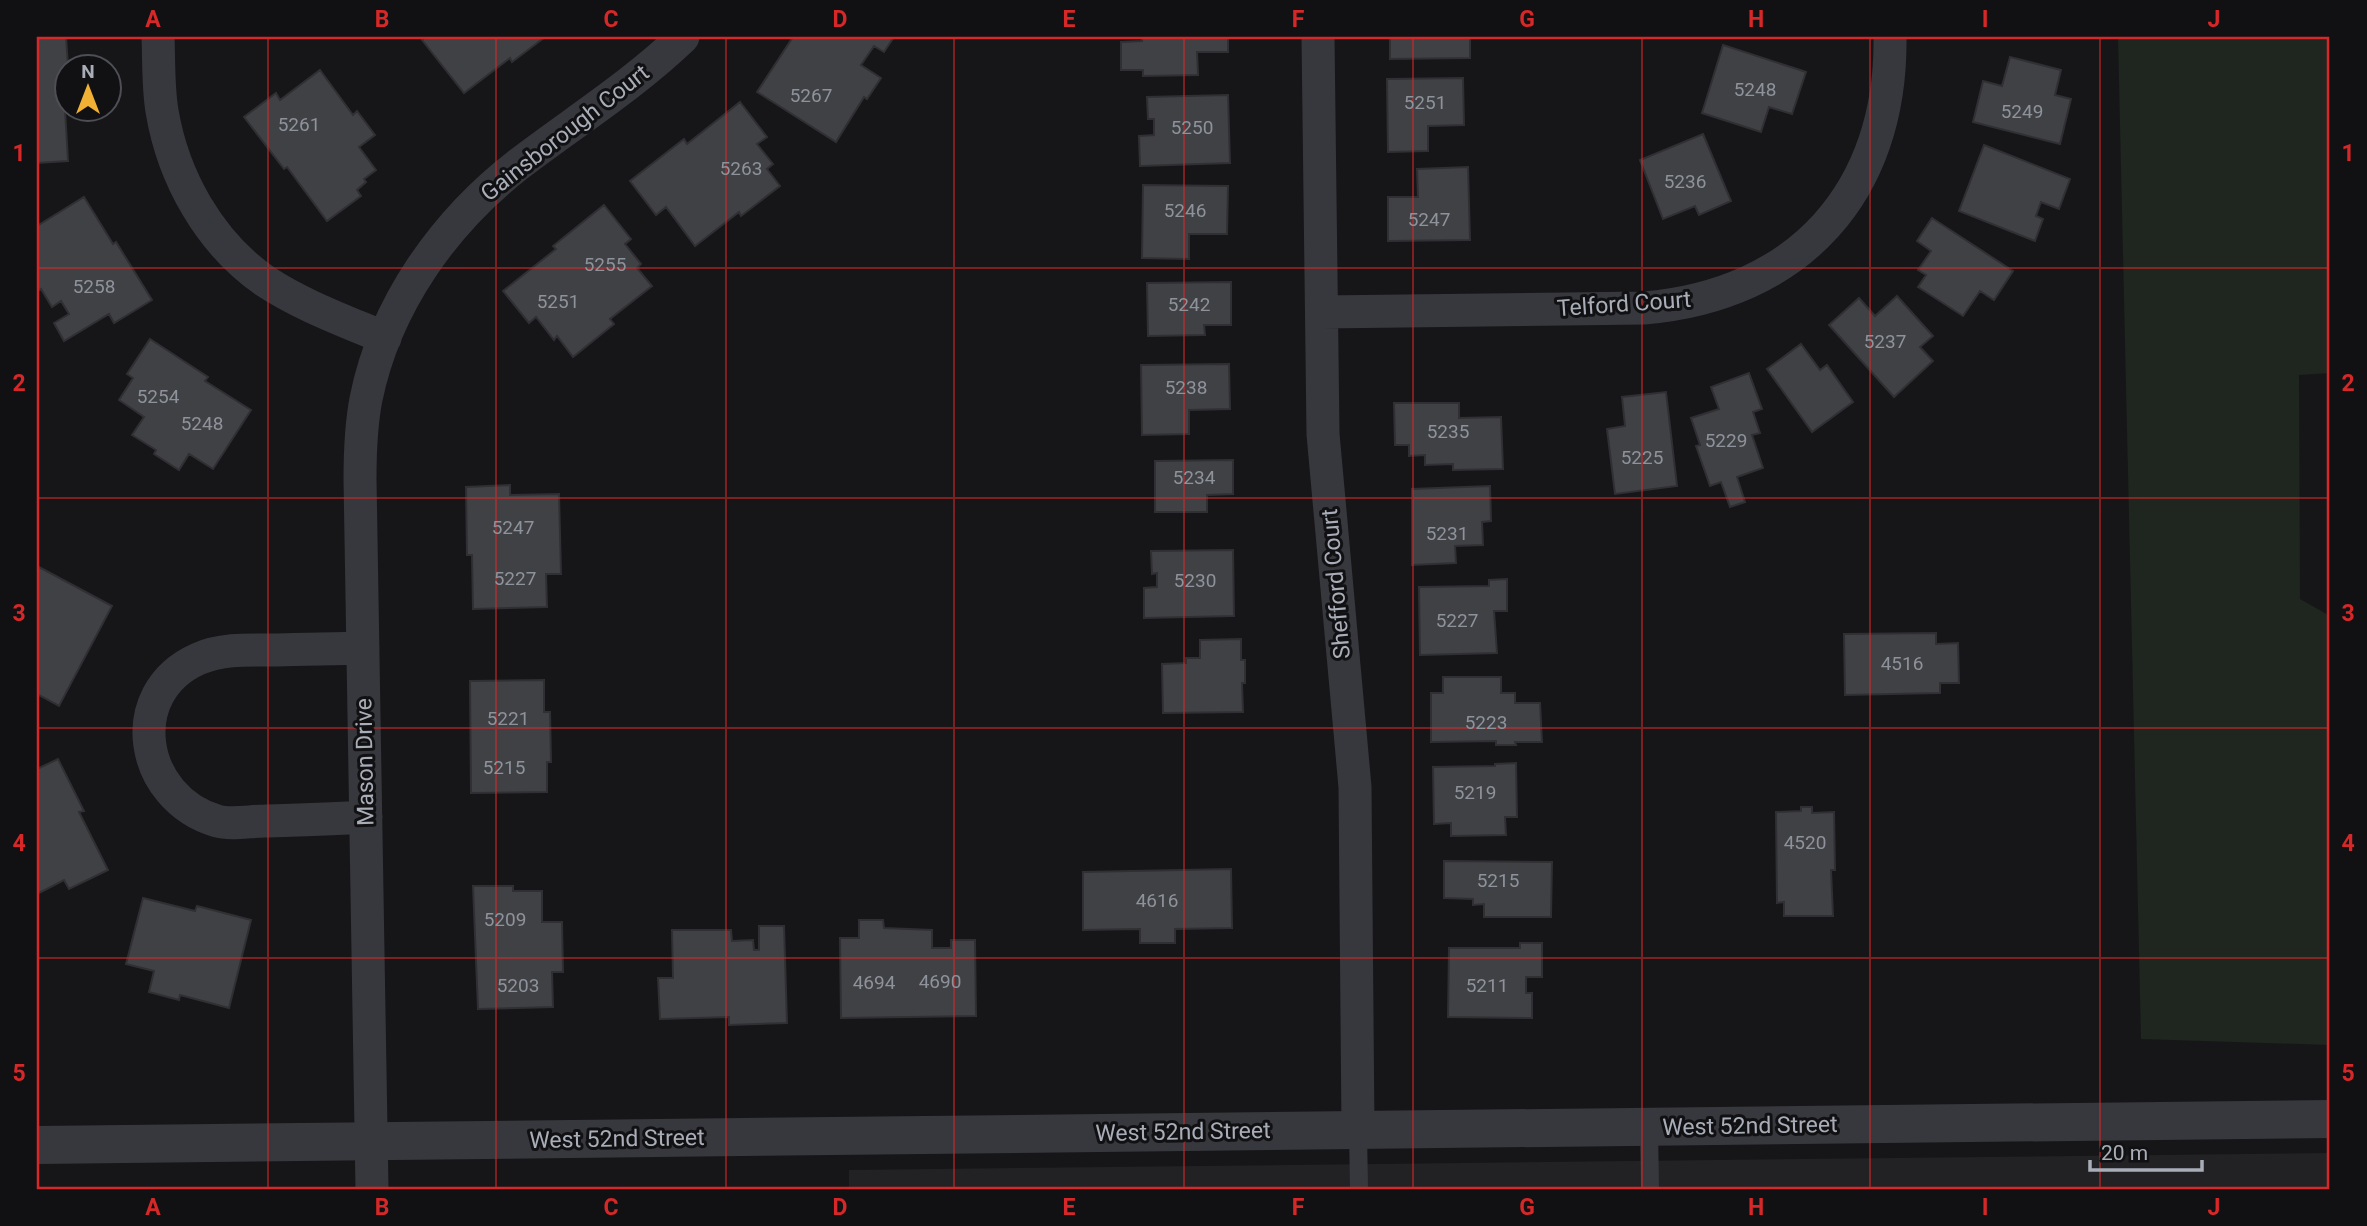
<svg xmlns="http://www.w3.org/2000/svg" width="2367" height="1226" viewBox="0 0 2367 1226" font-family="Roboto,sans-serif">
  <style>
    .built { fill: #222225 }
    .green { fill: #1e261f }
    .building { fill: #404145; stroke: #303034; stroke-width: 2 }
    .lines { fill: none; stroke-linecap: round; stroke-linejoin: round }
    .service { stroke: #37383d; stroke-width: 18 }
    .minor { stroke: #37383d; stroke-width: 33 }
    .tertiary { stroke: #37383d; stroke-width: 38 }
    .grid { fill: none; stroke: #d62828; stroke-width: 2; stroke-opacity: 0.55 }
    .labels { text-anchor: middle; dominant-baseline: central; stroke-width: 6; stroke-linejoin: round; paint-order: stroke }
    .number-label { font-size: 19px; fill: #8e929b }
    .street-label { font-size: 23px; fill: #a8adb8; stroke: #111113 }
    .neatline { fill: none; stroke: #d62828; stroke-width: 2.5 }
    .grid-label { font-size: 23px; text-anchor: middle; font-weight: bold; fill: #d62828 }
  </style>
  <rect width="100%" height="100%" fill="#161618"/>
  <path class="built" d="M2330 1153V1189H849V1170Z"/>
  <path class="green" d="M2118 37H2330V373L2299 375 2300 599 2330 616V1045L2141 1039Z"/>
  <path class="building" d="M37 37H66L68 66 66 93H64L68 161 37 163Z
    M426 37H545L512 62 510 58 464 93 422 40Z
    M793 37H894L884 52 874 46 861 65 881 78 867 99 864 97 836 142 757 92Z
    M1142 37H1228V52H1197L1198 75 1143 76V70H1121V42L1142 41Z
    M1390 37H1470V58L1390 59Z
    M1723 45 1806 72 1792 114 1769 107 1761 132 1702 113Z
    M2010 57 2061 70 2055 95 2071 99 2060 144 1973 122 1983 81 2002 86Z
    M320 70 353 115 357 111 375 135 359 147 376 170 364 179 366 182 357 190 361 196 327 221 287 167 284 169 244 117 276 93 280 100Z
    M1463 78 1464 125 1428 126V151L1388 152 1387 79Z
    M1228 95 1230 163 1140 166 1139 136 1154 135V119H1148L1147 97Z
    M740 102 767 137 757 144 773 164 767 169 780 186 741 216 739 212 695 246 666 207 656 215 630 181 684 139 687 144Z
    M1703 134 1731 201 1699 215 1695 206 1663 219 1640 160Z
    M1984 145 2070 179 2059 209 2041 202 2036 216 2043 219 2035 241 1959 211Z
    M1468 167 1470 240 1388 241V197H1418L1417 169Z
    M1143 185 1228 186 1227 234H1189V259L1142 258Z
    M84 197 113 244 116 242 152 300 114 323 109 314 64 341 54 323 69 314 61 301 52 307 41 289 38 291 37 288V226Z
    M604 205 631 239 625 244 641 264 637 268 652 286 610 319 614 324 573 357 557 336 554 340 536 317 529 323 503 291 556 249 553 246Z
    M1932 218 2013 271 1994 300 1980 291 1963 316 1918 287 1926 275 1918 270 1931 251 1917 241Z
    M1231 282V325H1204L1205 335 1148 336 1147 283Z
    M1897 296 1933 336 1920 347 1933 361 1894 397 1829 325 1859 298 1875 316Z
    M150 339 208 377 205 381 251 410 213 469 189 454 179 470 154 454 156 450 132 435 144 417 119 400 133 378 127 374Z
    M1801 344 1820 370 1827 365 1853 402 1812 432 1767 369Z
    M1229 364 1230 409 1189 410V434L1142 435 1141 365Z
    M1749 373 1762 409 1753 412 1760 433 1752 435 1763 468 1737 477 1745 502 1730 507 1721 482 1710 486 1696 446 1700 445 1691 418 1719 409 1711 387Z
    M1666 392 1677 486 1615 494 1607 429 1625 426 1622 397Z
    M1394 403H1459V418L1501 417 1503 469 1453 470V464L1425 465V455L1409 456V445H1395Z
    M1233 460V494L1207 495V512H1155V461Z
    M510 485V495L559 494 561 574H546L547 607 473 609 472 555H467L466 487Z
    M1490 486 1491 521 1482 522 1483 545 1455 546 1456 563 1412 565V489Z
    M1233 550 1234 616 1144 618V588L1157 587V573L1152 574 1151 551Z
    M37 566 112 606 59 706 37 694Z
    M1507 579V611H1494L1497 653 1420 655 1419 587 1489 586V580Z
    M1936 633V644L1958 643 1959 683H1940V693L1845 695 1844 634Z
    M1241 639V660H1245V683H1242L1243 712 1163 713 1162 664 1186 663V658H1200V640Z
    M1443 677H1501V693H1515V703H1540L1542 742H1515L1516 745H1496V741L1431 742V693H1443Z
    M544 680V712H550L551 762H547V792L471 793 470 681Z
    M58 759 84 811 79 812 108 870 69 889 64 880 37 894V769Z
    M1516 763 1517 817H1505L1506 835 1451 836V823L1434 824 1433 767 1495 766V764Z
    M1801 807H1812V813L1834 812 1835 870H1831L1833 916H1784V902L1777 903 1776 812 1801 811Z
    M1444 861 1552 862 1551 917H1484V904L1473 905V899L1444 898Z
    M1231 869 1232 928 1175 929V943H1140V929L1083 930V872Z
    M473 886H513V891H542V922H562L563 972H552L553 1007 478 1009Z
    M143 898 195 911 197 906 251 920 229 1008 180 995 179 1000 149 992 154 971 126 964Z
    M859 920H883L884 928 932 930V948H951V940H975L976 1016 841 1018 840 938H859Z
    M759 926H784L787 1023 729 1025V1017L660 1019 658 978H673L672 930H731L732 941 753 940 754 950H759Z
    M1520 943H1542V977H1526V993H1532V1018L1448 1017 1449 948H1520Z"/>
  <g class="lines">
    <path class="service" d="M1649 1127 1650 1189
      M1358 1131 1359 1189"/>
    <path class="minor" d="M158 37C159 62 158 87 162 111 173 177 209 242 265 281 301 305 345 321 385 338
      M1318 37 1323 434 1355 787 1358 1131
      M1322 312 1644 308C1799 295 1892 192 1890 37
      M363 648C334 649 306 649 277 650 251 650 223 648 198 659 122 693 139 798 217 821 231 825 250 821 265 821 298 820 332 819 366 817
      M372 1189 360 479C360 452 361 425 366 399 385 305 444 222 519 164 574 122 633 85 683 37"/>
    <path class="tertiary" d="M37 1145 2330 1119"/>
  </g>
  <path class="grid" d="M268 37V1189M496 37V1189M726 37V1189M954 37V1189M1184 37V1189M1413 37V1189M1642 37V1189M1870 37V1189M2100 37V1189M37 268H2330M37 498H2330M37 728H2330M37 958H2330"/>
  <g class="labels">
    <g class="number-label">
      <text x="1755" y="89">5248</text>
      <text x="811" y="95">5267</text>
      <text x="1425" y="102">5251</text>
      <text x="2022" y="111">5249</text>
      <text x="299" y="124">5261</text>
      <text x="1192" y="127">5250</text>
      <text x="741" y="168">5263</text>
      <text x="1685" y="181">5236</text>
      <text x="1185" y="210">5246</text>
      <text x="1429" y="219">5247</text>
      <text x="605" y="264">5255</text>
      <text x="94" y="286">5258</text>
      <text x="558" y="301">5251</text>
      <text x="1189" y="304">5242</text>
      <text x="1885" y="341">5237</text>
      <text x="1186" y="387">5238</text>
      <text x="158" y="396">5254</text>
      <text x="202" y="423">5248</text>
      <text x="1448" y="431">5235</text>
      <text x="1726" y="440">5229</text>
      <text x="1642" y="457">5225</text>
      <text x="1194" y="477">5234</text>
      <text x="513" y="527">5247</text>
      <text x="1447" y="533">5231</text>
      <text x="515" y="578">5227</text>
      <text x="1195" y="580">5230</text>
      <text x="1457" y="620">5227</text>
      <text x="1902" y="663">4516</text>
      <text x="508" y="718">5221</text>
      <text x="1486" y="722">5223</text>
      <text x="504" y="767">5215</text>
      <text x="1475" y="792">5219</text>
      <text x="1805" y="842">4520</text>
      <text x="1498" y="880">5215</text>
      <text x="1157" y="900">4616</text>
      <text x="505" y="919">5209</text>
      <text x="940" y="981">4690</text>
      <text x="874" y="982">4694</text>
      <text x="518" y="985">5203</text>
      <text x="1487" y="985">5211</text>
    </g>
    <g class="street-label">
      <text transform="translate(565 133) rotate(-38)">Gainsborough Court</text>
      <text transform="translate(1624 304) rotate(-4)">Telford Court</text>
      <text transform="translate(1336 584) rotate(-95)">Shefford Court</text>
      <text transform="translate(365 762) rotate(-91)">Mason Drive</text>
      <text transform="translate(1750 1126) rotate(-1)">West 52nd Street</text>
      <text transform="translate(1183 1132) rotate(-1)">West 52nd Street</text>
      <text transform="translate(617 1139) rotate(-1)">West 52nd Street</text>
    </g>
  </g>
  <rect width="2367" height="1226" fill="none" stroke="#111113" stroke-width="77"/>
  <g transform="translate(88 88)"><circle r="33" fill="#111113" stroke="#4d4f55" stroke-width="2"/>
  <path d="M0-5L12 26L0 18L-12 26Z" fill="#f2b134"/>
  <text y="-10" font-size="19" font-weight="bold" text-anchor="middle" fill="#a8adb8">N</text>
  </g>
  <path d="M2090 1160v10h112v-10" fill="none" stroke="#a8adb8" stroke-width="3.5"/>
  <text x="2101" y="1160" font-size="21" fill="#a8adb8" stroke="#111113" stroke-width="5" paint-order="stroke">20 m</text>
  <rect x="38" y="38" width="2290" height="1150" class="neatline"/>
  <g class="grid-label">
    <text x="153" y="27">A</text>
    <text x="382" y="27">B</text>
    <text x="611" y="27">C</text>
    <text x="840" y="27">D</text>
    <text x="1069" y="27">E</text>
    <text x="1298" y="27">F</text>
    <text x="1527" y="27">G</text>
    <text x="1756" y="27">H</text>
    <text x="1985" y="27">I</text>
    <text x="2214" y="27">J</text>
    <text x="19" y="161">1</text>
    <text x="2348" y="161">1</text>
    <text x="19" y="391">2</text>
    <text x="2348" y="391">2</text>
    <text x="19" y="621">3</text>
    <text x="2348" y="621">3</text>
    <text x="19" y="851">4</text>
    <text x="2348" y="851">4</text>
    <text x="19" y="1081">5</text>
    <text x="2348" y="1081">5</text>
    <text x="153" y="1215">A</text>
    <text x="382" y="1215">B</text>
    <text x="611" y="1215">C</text>
    <text x="840" y="1215">D</text>
    <text x="1069" y="1215">E</text>
    <text x="1298" y="1215">F</text>
    <text x="1527" y="1215">G</text>
    <text x="1756" y="1215">H</text>
    <text x="1985" y="1215">I</text>
    <text x="2214" y="1215">J</text>
  </g>
</svg>
